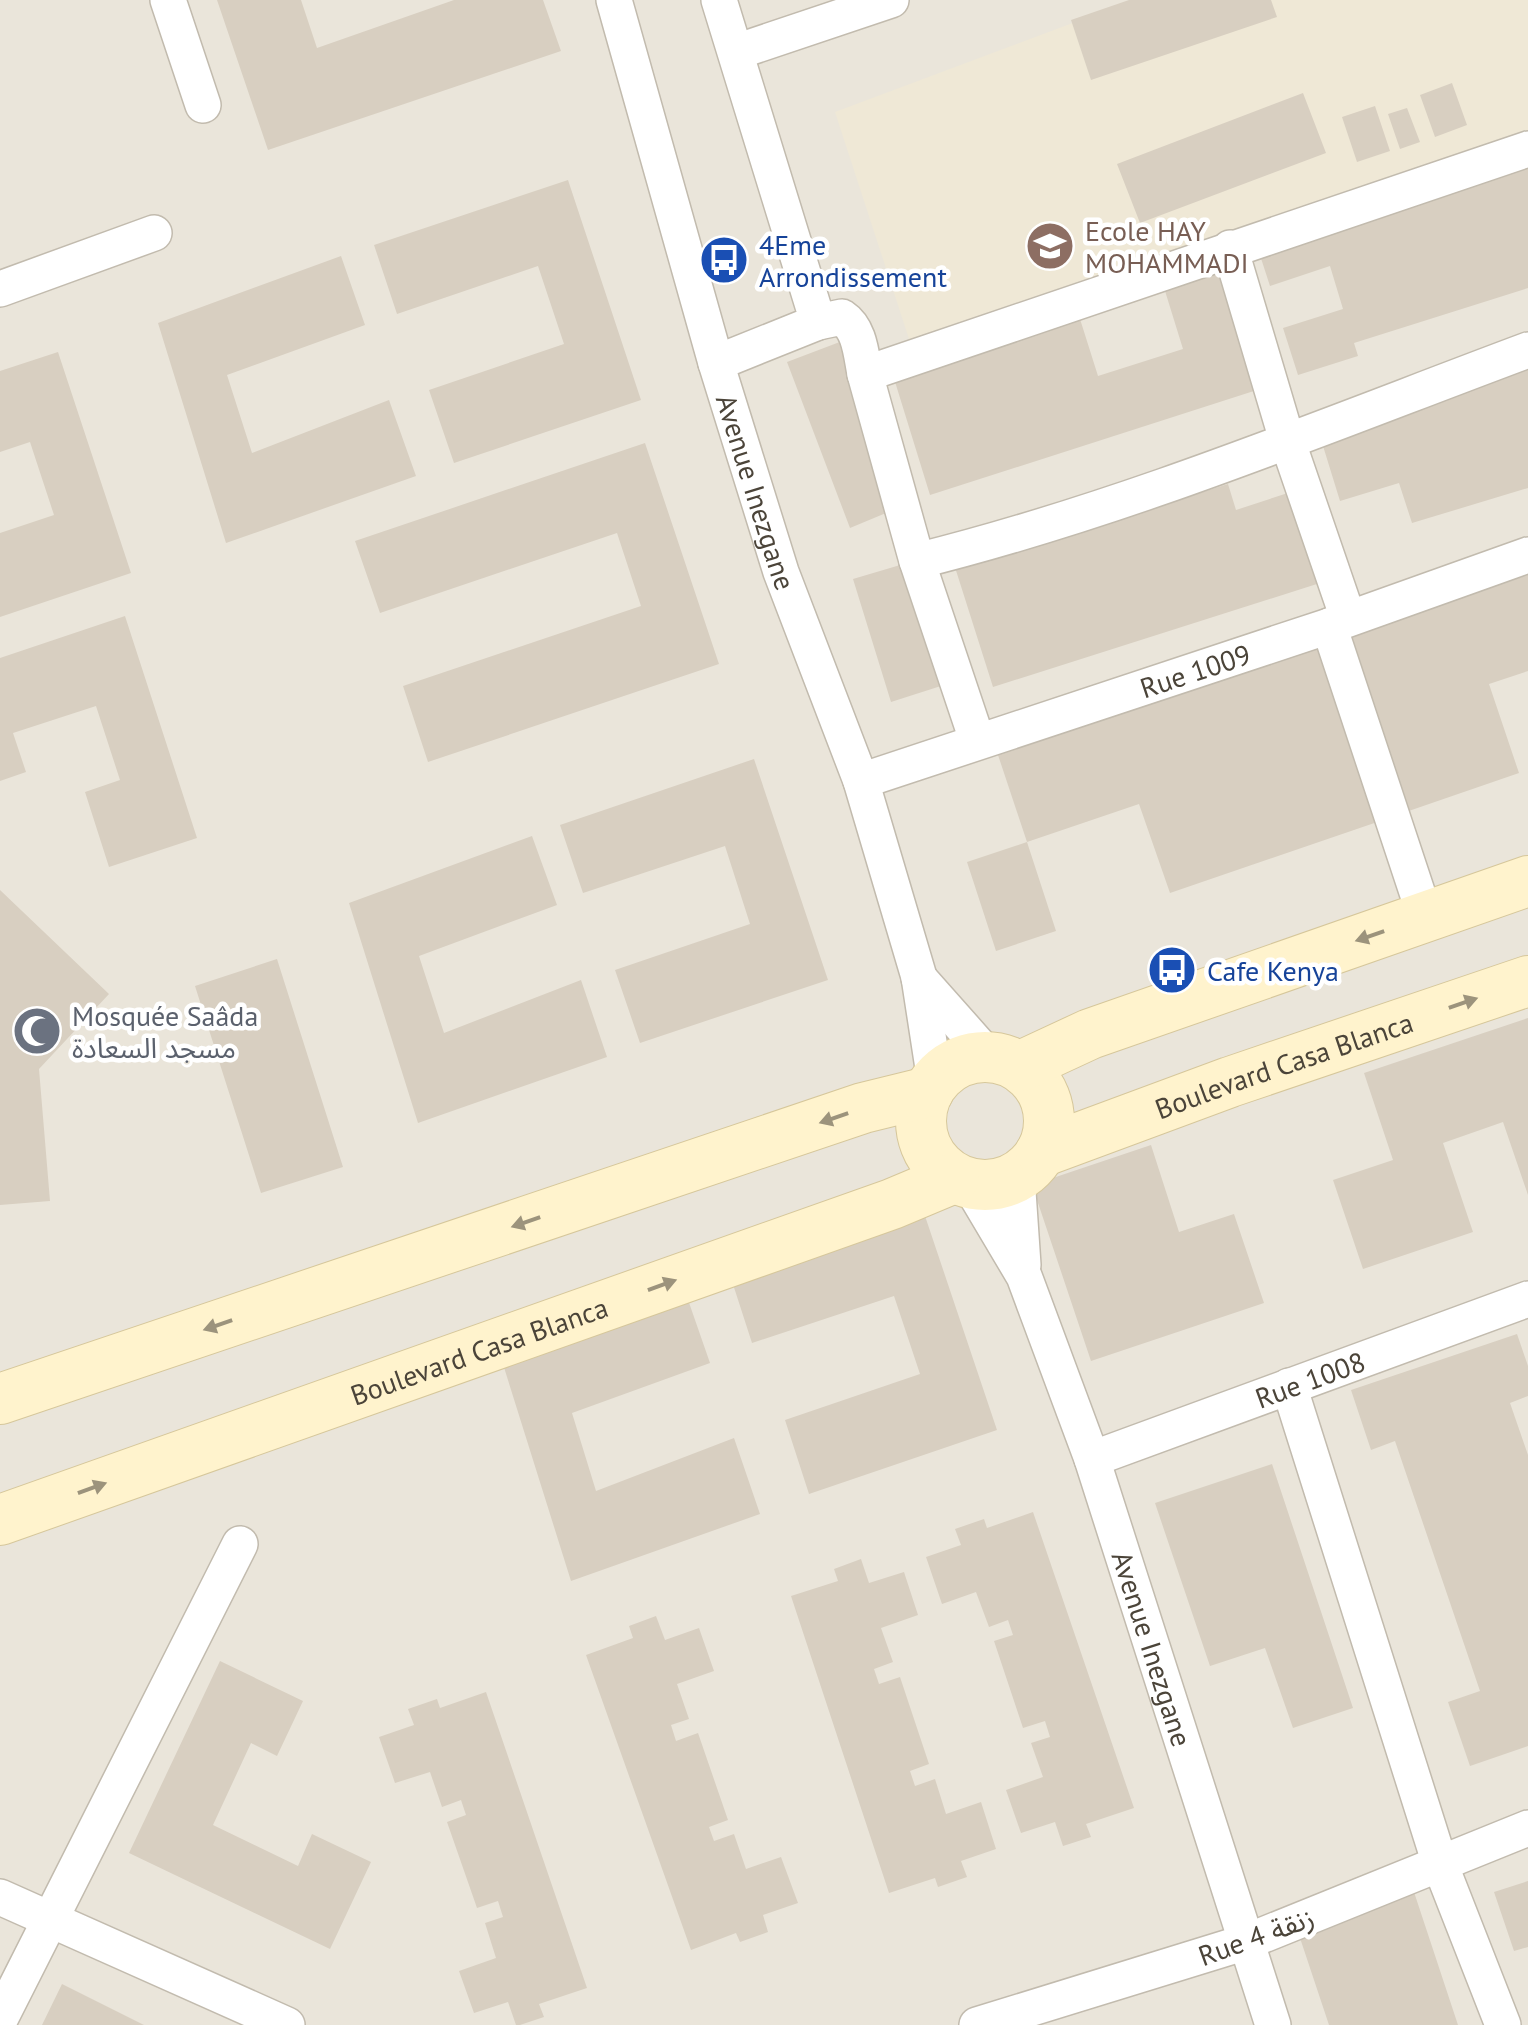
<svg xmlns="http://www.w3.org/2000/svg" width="1528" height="2025" viewBox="0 0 1528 2025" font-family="'PT Sans','Noto Sans Arabic',sans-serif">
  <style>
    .residential { fill: #eae5da }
    .education { fill: #efe8d6 }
    .building { fill: #d8cfc1 }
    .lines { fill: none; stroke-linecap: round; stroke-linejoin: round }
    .street-casing { stroke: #c2bbae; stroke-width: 38 }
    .secondary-casing { stroke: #d6c79b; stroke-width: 52 }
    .street { stroke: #fff; stroke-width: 35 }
    .secondary { stroke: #fff3cd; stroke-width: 50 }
    .oneway { fill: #9c937c }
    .labels { text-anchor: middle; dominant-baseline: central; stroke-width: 9; stroke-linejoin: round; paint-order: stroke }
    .education-label { font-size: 28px; fill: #785e54; stroke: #fff; text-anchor: start }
    .transit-label { font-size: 28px; fill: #164399; stroke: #fff; text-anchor: start }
    .street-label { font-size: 28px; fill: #4b4439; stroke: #fff }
    .worship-label { font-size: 28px; fill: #5b616d; stroke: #fff; text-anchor: start }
  </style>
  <rect width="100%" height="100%" fill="#f6f3ec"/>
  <path class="residential" d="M0 0H1528V2025H0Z"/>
  <path class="education" d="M1134 0H1528V144L912 348 835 112Z"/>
  <path class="building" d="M217 0H301L317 48 454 0H543L561 51 268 150Z
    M1129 0H1271L1277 17 1091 80 1071 20Z
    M1452 83 1467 125 1435 137 1420 95Z
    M1303 93 1326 153 1140 223 1117 164Z
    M1375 106 1390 151 1357 162 1342 117Z
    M1407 108 1420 142 1400 149 1388 114Z
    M1528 160V288L1354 343 1358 356 1298 375 1283 328 1343 309 1330 266 1270 286 1257 246Z
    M568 180 641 400 454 463 429 390 564 344 538 266 397 314 374 245Z
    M341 256 365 325 227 375 252 453 389 400 416 476 226 543 158 323Z
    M1217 260 1257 390 930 495 892 372 1080 319 1098 376 1183 349 1161 278Z
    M845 340 898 508 850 528 787 362Z
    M58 352 131 573 0 617V533L54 515 30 442 0 452V371Z
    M1528 360V488L1412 523 1399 483 1340 501 1319 433Z
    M645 443 719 664 428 762 403 686 641 606 617 533 380 613 355 541Z
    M1228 484 1236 510 1291 492 1320 583 993 687 953 561 1019 551Z
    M907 563 944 685 891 702 853 579Z
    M1528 575V671L1489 684 1519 773 1400 814 1341 638Z
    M125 616 197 838 109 867 85 792 120 780 96 706 13 733 26 772 0 781V658Z
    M1330 643 1389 818 1170 893 1139 804 1027 842 1056 931 996 951 967 862 1027 842 998 755Z
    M754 759 828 980 640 1043 615 970 750 924 725 846 583 893 560 825Z
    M532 836 557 905 419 956 444 1033 581 980 607 1057 418 1123 349 903Z
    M0 890 109 994 39 1069 50 1201 0 1205Z
    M277 959 343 1167 261 1193 195 986Z
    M1528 1018V1195L1503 1122 1443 1143 1473 1232 1363 1269 1333 1180 1393 1160 1364 1073Z
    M1151 1145 1179 1232 1234 1214 1264 1303 1091 1361 1032 1185Z
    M923 1210 997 1430 809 1494 785 1420 920 1374 894 1296 752 1343 730 1275Z
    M686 1294 710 1363 572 1413 596 1491 734 1438 760 1514 571 1581 502 1361Z
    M1517 1334 1528 1366V1396L1510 1403 1528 1455V1746L1470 1766 1448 1702 1480 1691 1395 1441 1371 1450 1351 1390Z
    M1272 1464 1353 1708 1293 1728 1265 1648 1210 1666 1155 1503Z
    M1033 1512 1134 1808 1086 1824 1091 1837 1063 1846 1055 1822 1021 1833 1006 1790 1043 1777 1031 1743 1050 1737 1045 1721 1023 1728 994 1641 1013 1635 1008 1620 989 1627 976 1592 942 1604 926 1557 961 1545 955 1529 984 1519 987 1528Z
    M861 1559 869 1583 904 1572 918 1615 881 1628 893 1662 874 1669 879 1684 900 1677 929 1764 910 1771 915 1786 935 1779 946 1814 981 1802 996 1849 961 1861 967 1877 938 1887 935 1878 889 1893 791 1596 838 1581 834 1569Z
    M656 1616 665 1640 699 1628 714 1671 677 1684 689 1719 671 1725 676 1741 698 1733 728 1820 709 1827 714 1841 734 1834 746 1869 781 1857 798 1903 763 1915 768 1932 740 1942 736 1933 691 1950 586 1655 633 1638 629 1626Z
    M220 1661 303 1701 277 1756 251 1743 213 1825 298 1866 312 1834 371 1862 330 1949 129 1853Z
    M486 1692 587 1988 539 2004 544 2017 520 2025H516L508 2002 474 2013 459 1971 496 1958 485 1923 503 1917 498 1901 477 1908 447 1822 466 1815 461 1800 442 1807 430 1772 395 1783 379 1737 414 1725 408 1709 437 1699 440 1708Z
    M1528 1881V1947L1514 1951 1494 1892Z
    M1413 1889 1458 2025H1329L1297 1929Z
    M62 1984 144 2025H42Z"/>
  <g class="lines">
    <g class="street-casing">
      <g id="street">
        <path d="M168 0 203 105"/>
        <path id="s1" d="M614 0 716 363 781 572 861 781 919 977 935 1081"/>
        <path d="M736 52 891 0"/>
        <path d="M1230 248 1287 440 1348 618"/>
        <path d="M0 289 154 233"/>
        <path d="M818 322 842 317C860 329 861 354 865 374L1528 149"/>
        <path d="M716 363 818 322 719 0"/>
        <path d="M865 374 917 561 977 740"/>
        <path d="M917 561C1126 509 1327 425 1528 350"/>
        <path d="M1329 626 1425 916"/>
        <path id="s2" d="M861 781 1329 626 1528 555"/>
        <path d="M919 978 989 1057"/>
        <path d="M1017 1177 1023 1265"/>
        <path id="s3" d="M970 1185 1024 1276 1092 1459 1273 2025"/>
        <path d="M1289 1386 1440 1864 1503 2025"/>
        <path id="s4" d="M1092 1459 1528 1299"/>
        <path d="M0 1897 287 2025"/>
        <path d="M0 2019 240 1544"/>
        <path d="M977 2025 1246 1942 1528 1828"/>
      </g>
    </g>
    <g class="secondary-casing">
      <g id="secondary">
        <circle cx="985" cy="1121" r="64"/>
        <path d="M1021 1066 1090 1034 1528 881"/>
        <path id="s5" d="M1041 1152 1230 1082 1528 981"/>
        <path d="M0 1399 863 1108 928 1092"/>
        <path id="s6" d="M0 1520 892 1204 954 1178"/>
      </g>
    </g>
    <use href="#street" class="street"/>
    <use href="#secondary" class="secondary"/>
  </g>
  <defs><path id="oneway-solid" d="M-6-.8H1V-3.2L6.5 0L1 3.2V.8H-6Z" transform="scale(2.5)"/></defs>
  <g class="oneway">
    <use href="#oneway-solid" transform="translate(1370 936) rotate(161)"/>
    <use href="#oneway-solid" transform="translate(1463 1003) rotate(-19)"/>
    <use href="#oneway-solid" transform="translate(834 1118) rotate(161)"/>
    <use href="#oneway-solid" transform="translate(526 1222) rotate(161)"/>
    <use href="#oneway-solid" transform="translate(662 1285) rotate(-20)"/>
    <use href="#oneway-solid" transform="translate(218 1325) rotate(161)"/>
    <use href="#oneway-solid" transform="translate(92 1488) rotate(-20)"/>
  </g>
  <defs>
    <g id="school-disc" transform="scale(2.5)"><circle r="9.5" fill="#8d6e63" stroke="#fff"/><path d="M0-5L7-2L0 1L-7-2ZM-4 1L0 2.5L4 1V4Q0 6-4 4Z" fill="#fff"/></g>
    <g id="bus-disc" transform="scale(2.5)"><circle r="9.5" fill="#1a4fb4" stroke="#fff"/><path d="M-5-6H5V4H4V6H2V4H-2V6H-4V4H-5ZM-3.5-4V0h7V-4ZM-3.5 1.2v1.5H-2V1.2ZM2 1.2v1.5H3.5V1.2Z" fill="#fff"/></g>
    <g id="mosque-disc" transform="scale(2.5)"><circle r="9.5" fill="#6b7280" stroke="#fff"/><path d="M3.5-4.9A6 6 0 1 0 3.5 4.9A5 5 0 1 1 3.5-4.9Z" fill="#fff"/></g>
  </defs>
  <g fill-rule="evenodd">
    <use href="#school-disc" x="1050" y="246"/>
    <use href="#bus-disc" x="724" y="260"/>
    <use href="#bus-disc" x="1172" y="970"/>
    <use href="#mosque-disc" x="37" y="1031"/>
  </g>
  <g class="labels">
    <g class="education-label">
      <text x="1085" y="230">Ecole HAY<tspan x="1085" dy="32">MOHAMMADI</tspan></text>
    </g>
    <g class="transit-label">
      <text x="759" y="244">4Eme<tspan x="759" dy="32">Arrondissement</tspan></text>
      <text x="1207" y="970">Cafe Kenya</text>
    </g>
    <g class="street-label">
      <text stroke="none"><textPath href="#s1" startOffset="512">Avenue Inezgane</textPath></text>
      <text stroke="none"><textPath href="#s2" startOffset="352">Rue 1009</textPath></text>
      <text stroke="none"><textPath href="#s5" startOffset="258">Boulevard Casa Blanca</textPath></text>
      <text stroke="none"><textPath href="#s6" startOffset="508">Boulevard Casa Blanca</textPath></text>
      <text stroke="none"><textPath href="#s4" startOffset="232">Rue 1008</textPath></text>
      <text stroke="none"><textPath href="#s3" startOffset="500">Avenue Inezgane</textPath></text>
      <text transform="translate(1256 1936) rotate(-20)">Rue 4 زنقة</text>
    </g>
    <g class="worship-label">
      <text x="72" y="1015">Mosquée Saâda<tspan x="72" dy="32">مسجد السعادة</tspan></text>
    </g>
  </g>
</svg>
